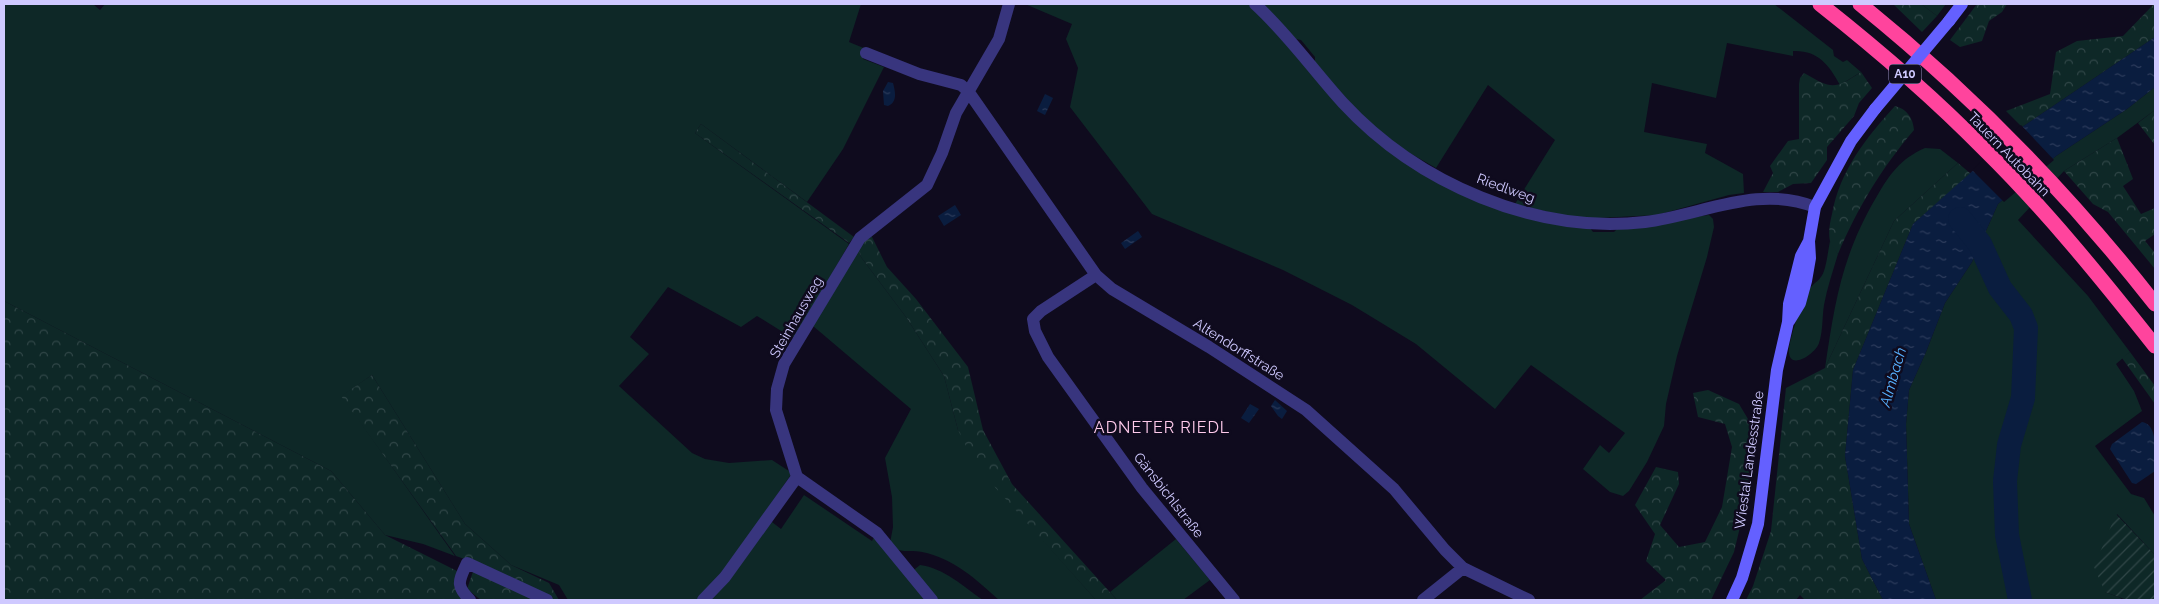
<svg xmlns="http://www.w3.org/2000/svg" width="2159" height="604" viewBox="0 0 2159 604" font-family="Raleway,sans-serif">
  <style>
    .grass { fill: #0e2827 }
    .forest { fill: url(#forest-crowns) }
    .garden { fill: url(#garden-furrows) }
    .water { fill: url(#water-ripples) }
    .pier { fill: #0f0b1e }
    .lines { fill: none; stroke-linecap: round; stroke-linejoin: round }
    .river { stroke: #0a1d3f; stroke-width: 24 }
    .minor { stroke: #38357e; stroke-width: 12 }
    .tertiary { stroke: #38357e; stroke-width: 12 }
    .secondary { stroke: #6460ff; stroke-width: 12 }
    .motorway { stroke: #ff449d; stroke-width: 15 }
    .secondary-bridge { stroke: #6460ff; stroke-width: 12 }
    .labels { text-anchor: middle; dominant-baseline: central; stroke-width: 5; stroke-linejoin: round; paint-order: stroke }
    .shield { fill: #0f0b1e; stroke: #9590bc; stroke-width: 1 }
    .shield-label { font-size: 12px; font-weight: bold; fill: #cfc9ff }
    .street-label { font-size: 14px; fill: #cfc9ff; stroke: #0f0b1e }
    .water-label { font-size: 15px; font-style: italic; fill: #57b1ff; stroke: #0f0b1e }
    .quarter-label { font-size: 16px; letter-spacing: 1px; fill: #ffcbec; stroke: #0f0b1e }
  </style>
  <defs>
    <pattern id="forest-crowns" width="20" height="18" patternUnits="userSpaceOnUse" patternTransform="scale(1.25)"><rect width="20" height="18" fill="#0e2827"/><path d="M2 6a3 3 0 1 1 6 0M12 15a3 3 0 1 1 6 0" fill="none" stroke="#304647"/></pattern>
    <pattern id="garden-furrows" width="10" height="10" patternUnits="userSpaceOnUse" patternTransform="scale(1.25)"><rect width="10" height="10" fill="#0e2827"/><path d="M-1 1l2-2M0 10L10 0M9 11l2-2" fill="none" stroke="#304647"/></pattern>
    <pattern id="water-ripples" width="26" height="14" patternUnits="userSpaceOnUse" patternTransform="scale(1.25)"><rect width="26" height="14" fill="#0a1d3f"/><path d="M2 4q2-2 4 0t4 0M15 11q2-2 4 0t4 0" fill="none" stroke="#2d3c5c"/></pattern>
  </defs>
  <rect width="100%" height="100%" fill="#0f0b1e"/>
  <path class="grass" d="M4 4H93L100 10 105 4H861L849 42 866 49 863 59 884 67 843 149 807 202 701 124 695 133 849 244 794 339 757 316 741 327 668 287 630 337 649 354 619 386 692 453 705 459 729 463 772 460 792 473 729 565 697 600H568L559 585 511 565 465 524 372 375 342 396 455 556 423 544 385 535 331 471 4 301Z
    M1025 4H1250L1329 93 1439 182 1590 228 1593 232H1614L1619 227 1709 215 1713 219 1714 227 1707 257 1677 356 1666 404 1664 426 1647 462 1629 491 1623 496 1610 492 1583 469 1600 445 1609 453 1625 433 1531 365 1495 409 1416 344 1352 305 1283 270 1152 214 1070 107 1078 68 1066 39 1072 24Z
    M1261 4H1774L1833 50 1834 56 1843 62 1847 60 1861 72 1840 85C1829 65 1818 50 1793 51V56L1727 43 1716 98 1652 83 1644 132 1707 144 1705 153 1743 174 1744 193 1729 195 1657 215 1578 219 1515 204 1555 140 1488 85 1436 168 1401 148 1364 118 1315 63V57L1301 40 1296 39Z
    M1921 4H1946L1937 16Z
    M2155 87V110L2117 138 2064 171 2018 220 2088 296 2130 352 2116 364 2134 391 2142 411 2095 446 2131 494 2144 498 2155 516V555L2117 514 2105 592 2121 598 2120 600H1936L1909 524 1906 424 1909 390 1926 352 1945 303 1972 262 1998 204 2056 156 2127 109Z
    M1925 148 1940 149 1958 163 1894 221 1825 368C1835 301 1842 255 1877 196 1890 174 1900 159 1925 148Z
    M1830 241 1838 254C1833 271 1827 288 1824 305 1822 318 1823 331 1819 343 1815 355 1787 372 1789 349 1790 338 1803 296 1810 288 1815 282 1821 280 1824 271 1827 262 1828 251 1830 241Z
    M858 247 861 257 906 317 944 376 958 430 1043 540 1096 600H999C977 580 953 558 922 552 914 550 906 552 898 550L890 543 893 527 892 497 885 458 911 409 813 326Z
    M804 495 872 541 874 537 926 600H710L772 522 781 529Z
    M1176 539 1210 580 1183 600H1117L1110 592Z
    M920 565C944 568 964 587 983 600H936L915 573V569Z"/>
  <path class="forest" d="M1893 4H1921L1937 16 1922 32Z
    M1977 4H2007L2002 12 1989 21 1982 41 1960 47 1950 40Z
    M2154 4H2155V37L2022 127 2006 111 2050 94 2056 52 2077 41 2123 36Z
    M1861 72 1872 88 1859 103 1854 116 1827 147V160L1811 183 1793 184 1778 192H1763L1773 173 1770 166 1788 141 1799 139V84L1800 78 1804 73C1832 89 1834 90 1861 72Z
    M1895 106C1907 109 1913 118 1914 130 1881 169 1858 207 1838 254 1835 250 1831 245 1830 241 1828 233 1830 222 1832 214 1840 170 1866 138 1895 106Z
    M2155 110V145L2138 123Z
    M701 124 854 237 849 243 695 133Z
    M2117 138 2133 179 2123 186 2141 214 2155 208V234L2145 241 2155 253V269L2108 212 2093 204 2064 171Z
    M1958 163 1971 174 1913 224 1853 370 1845 456 1862 559 1883 600H1805L1800 595 1796 600H1746L1753 586 1771 531 1786 388 1825 368 1894 221Z
    M871 235 887 267 916 299 968 367 983 430 1012 484 1117 600H1096L976 466 958 430 944 376 906 317 861 257 858 248Z
    M4 301 331 471 385 535 457 571 465 600H4Z
    M2130 352 2155 386V404L2122 358Z
    M372 375 465 524 511 565 549 583 559 600H481L467 589 476 563 456 556 341 396Z
    M1708 390 1739 404 1754 429 1753 473 1734 552 1711 600H1640L1666 580 1646 561 1655 534 1635 505 1656 467 1678 472 1679 484 1660 525 1679 547 1705 542 1722 507 1732 447 1725 424 1698 417 1693 393Z"/>
  <path class="garden" d="M2116 514 2155 555V600H2127L2105 592 2094 567Z"/>
  <path class="water" d="M2155 37V87L2127 109 2056 156 1998 204 1972 262 1945 303 1926 352 1909 390 1906 424 1909 524 1936 600H1883L1862 559 1845 456 1853 370 1913 224 2022 127Z
    M888 82 893 83C895 91 898 102 888 106L884 105 883 91Z
    M1045 94 1053 98 1045 115 1037 111Z
    M955 205 961 215 944 226 938 216Z
    M1138 231 1142 237 1125 249 1121 243Z
    M1275 400 1287 411 1282 419 1278 416 1271 406Z
    M1250 404 1259 409 1249 423 1241 418Z
    M2142 422C2159 424 2155 457 2155 471L2136 484 2132 483 2110 449 2112 444Z"/>
  <path class="pier" d="M2021 125 2054 160 2004 202 1972 170Z"/>
  <g class="lines">
    <path class="river" d="M1960 219 1980 244 2000 288 2021 315 2026 328 2023 398 2009 445 2005 481 2007 535 2020 600"/>
    <path class="minor" d="M866 53 919 74 961 85 968 91 1096 275 1112 289 1209 347 1306 410 1394 489 1445 550 1463 568 1529 600
      M1096 275 1041 311 1033 319 1035 331 1048 357 1142 488 1234 600
      M797 477 776 410 777 389 784 364 860 238 927 185 942 153 956 113 999 39 1009 4
      M797 477 877 533 932 600
      M470 600C455 585 459 581 467 563L547 600
      M703 600 725 577 797 477
      M1423 600 1463 568"/>
    <path class="tertiary" d="M1255 4C1288 34 1313 70 1343 103 1417 183 1536 235 1645 222 1702 215 1758 184 1815 207"/>
    <path class="secondary" d="M1949 21 1962 4
      M1789 321 1800 303 1806 281 1810 258 1809 241 1815 207 1851 141 1875 109
      M1732 600 1742 578 1758 524 1777 370 1788 322 1789 304 1801 256 1809 241"/>
    <path class="motorway" d="M1820 4C1877 49 1933 97 1984 149 2046 210 2101 278 2155 346
      M1860 4C1969 92 2069 194 2155 304"/>
    <path class="secondary-bridge" d="M1875 109 1949 21"/>
  </g>
  <g class="labels">
    <rect class="shield" x="1889" y="64.5" width="32" height="19" rx="4"/>
    <g class="shield-label">
      <text x="1905" y="74">A10</text>
    </g>
    <g class="street-label">
      <text transform="translate(2009 154) rotate(46)">Tauern Autobahn</text>
      <text transform="translate(1506 188) rotate(20)">Riedlweg</text>
      <text transform="translate(796 317) rotate(-60)">Steinhausweg</text>
      <text transform="translate(1239 349) rotate(32)">Altendorffstraße</text>
      <text transform="translate(1749 460) rotate(-82)">Wiestal Landesstraße</text>
      <text transform="translate(1169 495) rotate(52)">Gänsbichlstraße</text>
    </g>
    <g class="water-label">
      <text transform="translate(1893 377) rotate(-74)">Almbach</text>
    </g>
    <g class="quarter-label">
      <text x="1162" y="427">ADNETER RIEDL</text>
    </g>
  </g>
  <rect width="2159" height="604" fill="none" stroke="#cfc9ff" stroke-width="10"/>
</svg>
